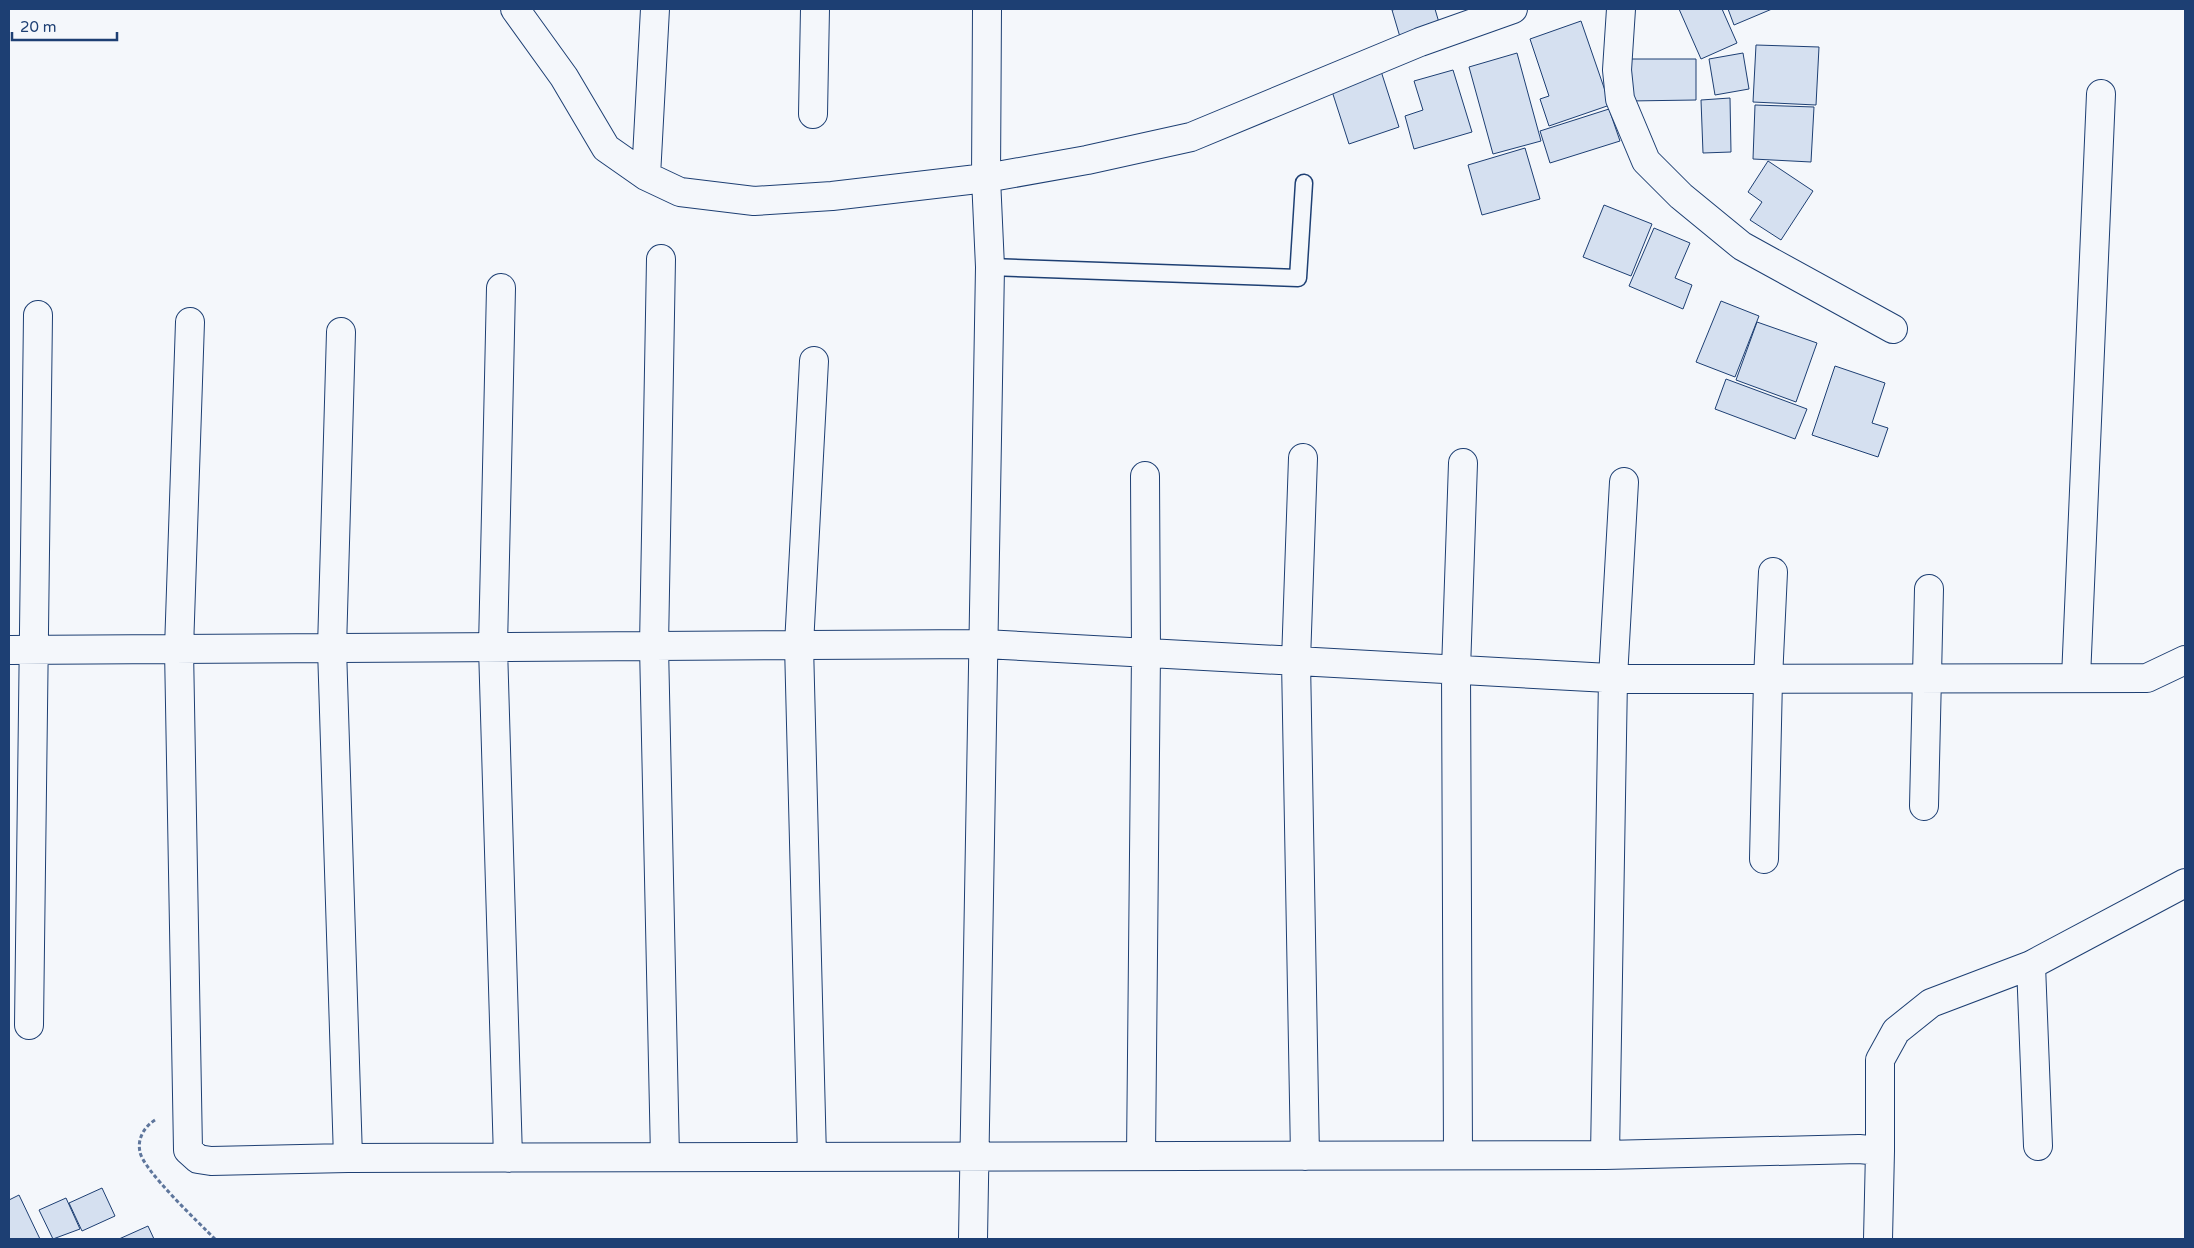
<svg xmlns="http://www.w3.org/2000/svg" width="2194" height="1248" viewBox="0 0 2194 1248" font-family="'Varela Round',sans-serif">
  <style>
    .building { fill: #d5e0f0; stroke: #1d3f73 }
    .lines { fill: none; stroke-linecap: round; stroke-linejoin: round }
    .lane-casing { stroke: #1d3f73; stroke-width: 19 }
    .street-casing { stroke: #1d3f73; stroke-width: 30 }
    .path { stroke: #5e769c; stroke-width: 3; stroke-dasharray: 4 2.5; stroke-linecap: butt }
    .lane { stroke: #f4f7fb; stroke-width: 16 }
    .street { stroke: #f4f7fb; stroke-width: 28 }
  </style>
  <rect width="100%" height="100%" fill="#f4f7fb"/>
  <path class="building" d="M1397 9H1435L1440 26 1400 37 1392 10Z
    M1679 9H1722L1737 43 1701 59Z
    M1728 9H1772L1734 25Z
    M1581 21 1610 105 1549 126 1540 99 1549 96 1530 39Z
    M1756 45 1819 47 1816 105 1753 102Z
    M1517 53 1541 141 1493 154 1469 67Z
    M1743 53 1749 89 1715 95 1709 59Z
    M1629 59H1696V100L1629 101Z
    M1380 68 1399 127 1349 144 1330 85Z
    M1453 70 1472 132 1414 149 1405 116 1423 110 1414 81Z
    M1730 98 1731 152 1703 153 1701 100Z
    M1755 105 1814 107 1811 162 1753 159Z
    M1609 109 1620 141 1550 163 1540 131Z
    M1525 148 1540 199 1482 215 1468 165Z
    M1768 161 1813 191 1781 240 1750 220 1762 202 1748 192Z
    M1604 205 1652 224 1631 276 1583 257Z
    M1654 228 1690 243 1675 278 1692 285 1683 309 1629 286Z
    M1721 301 1759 316 1735 377 1696 362Z
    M1757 322 1817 343 1796 402 1736 380Z
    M1835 366 1885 383 1872 423 1888 428 1878 457 1812 435Z
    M1726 379 1807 409 1795 439 1715 409Z
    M102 1188 115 1216 82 1231 69 1203Z
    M19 1195 40 1239H9V1200Z
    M66 1198 80 1229 53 1239 39 1210Z
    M148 1226 154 1239H119Z"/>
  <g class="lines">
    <g class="lane-casing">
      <path id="lane" d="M990 267 1298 278 1304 183"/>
    </g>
    <g class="street-casing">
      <path id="street" d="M515 9 564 77 606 148 646 176 680 192 754 201 832 196 986 178 1087 160 1191 137 1420 42 1513 9
        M1621 9 1617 70 1620 99 1646 161 1681 196 1742 246 1893 329
        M813 114 815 9
        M646 176 655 9
        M661 259 654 646 665 1157
        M501 288 493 647 508 1158
        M190 322 179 649 188 1150 198 1159 211 1161 348 1158 1605 1155 1859 1149 1880 1151 1878 1239
        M341 332 332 648 348 1158
        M1303 458 1296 661 1305 1156
        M9 650 984 644 1627 679 2147 678 2185 660
        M2076 678 2101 94
        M1924 806 1929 589
        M1764 859 1768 679 1773 572
        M2031 965 2038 1146
        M29 1025 38 315
        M1880 1151V1060L1896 1031 1931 1003 2031 965 2185 883
        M1458 1155 1456 670 1463 463
        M1605 1155 1613 678 1624 482
        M1141 1156 1146 653 1145 476
        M812 1157 799 645 814 361
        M973 1239 990 267 986 178 987 9"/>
    </g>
    <path class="path" d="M155 1120C144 1127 137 1139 140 1152 143 1170 200 1224 215 1239"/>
    <use href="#lane" class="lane"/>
    <use href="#street" class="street"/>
  </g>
  <rect width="2194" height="1248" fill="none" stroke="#1d3f73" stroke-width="20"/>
  <path d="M12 32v8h105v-8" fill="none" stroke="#1d3f73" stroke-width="2.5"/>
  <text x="20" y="32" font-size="15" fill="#1d3f73" stroke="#f4f7fb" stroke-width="4" paint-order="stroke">20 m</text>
</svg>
